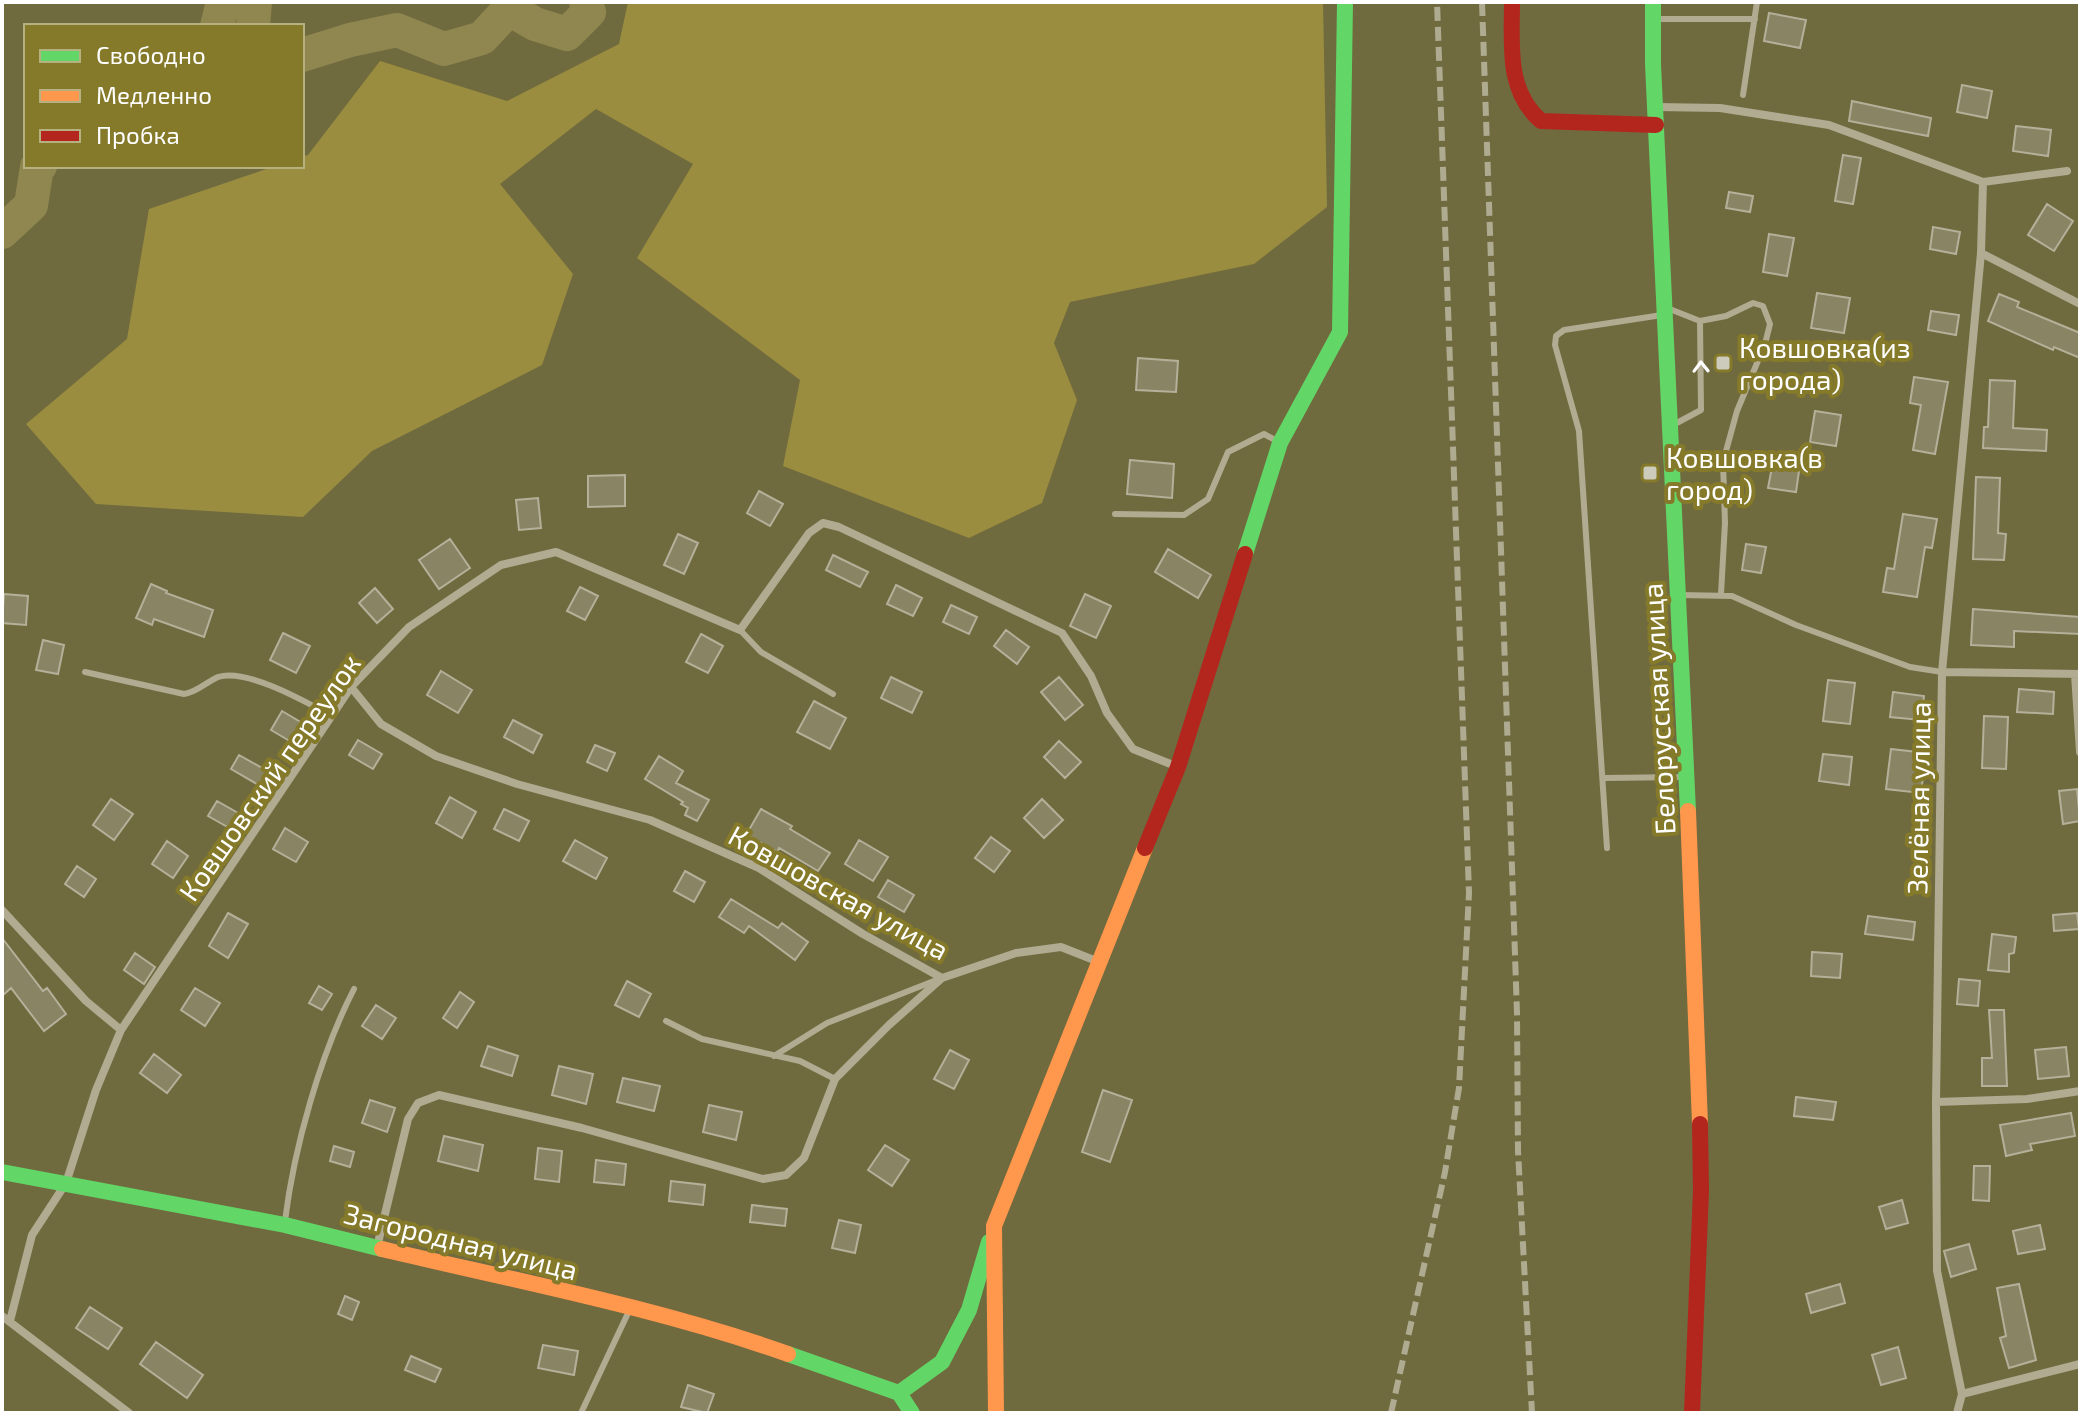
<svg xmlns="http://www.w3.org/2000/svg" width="2082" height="1415" viewBox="0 0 2082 1415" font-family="'Exo 2',sans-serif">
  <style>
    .green { fill: #9a8d3f }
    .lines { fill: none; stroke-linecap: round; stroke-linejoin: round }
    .river { stroke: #8f8650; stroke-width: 34 }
    .building { fill: #888464; stroke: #b4b099; stroke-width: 2 }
    .lane { stroke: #b0ab91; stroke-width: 6 }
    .street { stroke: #b0ab91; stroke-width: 8 }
    .fast { stroke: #63d668; stroke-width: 16 }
    .slow { stroke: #ff974d; stroke-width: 16 }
    .jam { stroke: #b3261e; stroke-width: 16 }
    .rail { stroke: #aeab91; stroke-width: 6; stroke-dasharray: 14 6; stroke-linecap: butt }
    .oneway { stroke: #fff }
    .poi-dot { fill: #cdcbbc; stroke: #85792a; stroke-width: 3 }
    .labels { text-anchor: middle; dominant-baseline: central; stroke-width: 8; stroke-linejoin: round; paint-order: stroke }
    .poi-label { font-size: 28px; fill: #fff; stroke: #85792a; text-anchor: start }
    .street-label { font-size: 28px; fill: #fff; stroke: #85792a }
  </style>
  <rect width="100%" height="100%" fill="#706a3f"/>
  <path class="green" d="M628 2H1323L1327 207 1254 264 1070 302 1054 343 1077 400 1042 503 969 538 783 466 800 380 637 258 693 164 596 109 500 184 573 274 542 365 372 451 303 517 96 504 26 424 127 339 149 209 275 166H302V157L308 155 380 61 507 101 619 44Z"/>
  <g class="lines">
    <path class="river" d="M217 26 223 2
      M253 26 255 2
      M302 55 350 40 397 30 444 49 482 38 509 9 535 24 567 34 589 12 586 2
      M2 232 31 205 37 167 40 166"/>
  </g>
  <path class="building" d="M1769 13 1806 20 1800 48 1764 41Z
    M1962 85 1992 91 1987 118 1957 112Z
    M1852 101 1931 118 1928 136 1849 121Z
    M2016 126 2051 130 2048 156 2013 151Z
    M1843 155 1861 158 1853 204 1835 201Z
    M1729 192 1753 196 1750 212 1726 208Z
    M2047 204 2073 221 2054 251 2028 235Z
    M1933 227 1960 232 1956 254 1930 249Z
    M1769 234 1794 238 1787 276 1763 272Z
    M1817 293 1850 298 1844 333 1811 328Z
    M1999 294 2019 302 2017 307 2080 333V358L2054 347 2053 350 1988 321Z
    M1931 311 1959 315 1956 335 1928 330Z
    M1138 358 1178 361 1176 392 1136 390Z
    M1914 377 1948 382 1935 454 1913 450 1921 405 1910 403Z
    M1990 380 2015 381 2013 428 2047 430 2046 451 1983 448 1984 427H1988Z
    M1815 411 1841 415 1836 446 1810 442Z
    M1130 460 1174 464 1172 498 1127 494Z
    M1772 467 1799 471 1796 492 1768 488Z
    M625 475V506L588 507V476Z
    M1976 477 2000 478 1998 533 2006 534 2004 560 1973 559Z
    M759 491 783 504 770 526 747 513Z
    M538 498 541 528 519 530 516 500Z
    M1903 514 1937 519 1932 548 1925 547 1917 597 1883 592 1887 568 1894 569Z
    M678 534 698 543 684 574 664 565Z
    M450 539 470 568 439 589 419 560Z
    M1746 544 1766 547 1761 573 1742 570Z
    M1168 549 1211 575 1198 598 1155 572Z
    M833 555 868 572 860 587 826 570Z
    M151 584 167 591 166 593 213 610 204 637 154 619 152 625 136 618Z
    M896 585 922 598 913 616 887 604Z
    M580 587 598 596 585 620 567 611Z
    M375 588 393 609 377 623 359 603Z
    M4 594 28 596 26 625 2 623Z
    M1085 594 1111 606 1096 638 1070 626Z
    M951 605 977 617 969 634 943 622Z
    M1973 609 2080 617V634L2014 631V647L1971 645Z
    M1006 630 1029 647 1017 664 994 646Z
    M283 633 310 646 296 673 270 660Z
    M701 634 723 646 708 673 686 662Z
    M43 640 64 645 58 674 36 670Z
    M441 671 472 690 458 713 427 695Z
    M891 677 922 692 912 713 881 698Z
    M1059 677 1083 705 1065 720 1041 692Z
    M1828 680 1855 683 1850 724 1823 721Z
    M2019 689 2054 692 2053 714 2017 712Z
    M1893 692 1924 696 1921 720 1890 717Z
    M814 701 846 718 830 749 797 732Z
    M282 711 304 724 293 743 271 730Z
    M1984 716 2008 717 2006 769 1982 768Z
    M513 720 542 735 533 753 504 737Z
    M358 740 382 754 373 769 349 755Z
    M1059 741 1081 762 1065 778 1044 757Z
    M595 745 615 753 607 771 587 762Z
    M1891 749 1926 753 1921 793 1886 789Z
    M1823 754 1852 757 1849 785 1819 781Z
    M239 755 271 773 262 787 231 769Z
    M659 756 683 771 676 783 709 800 697 821 685 815 688 808 681 804 683 802 645 779Z
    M2077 789 2080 821 2063 824 2059 791Z
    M450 797 476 812 462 838 436 823Z
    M111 799 133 814 114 840 93 825Z
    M1042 799 1063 820 1044 838 1024 818Z
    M217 801 247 818 238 833 208 816Z
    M504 809 529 821 519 841 494 829Z
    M761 809 792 826 790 829 830 853 818 871 779 848 777 852 746 835Z
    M285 828 308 842 296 862 273 849Z
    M991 837 1010 851 994 872 975 858Z
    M575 840 607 858 596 879 563 861Z
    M859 840 888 857 873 881 845 864Z
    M167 841 188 856 173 878 152 864Z
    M77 866 96 879 84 897 65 884Z
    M685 871 705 882 694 902 674 891Z
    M888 880 914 895 904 912 878 897Z
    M731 899 778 928 782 923 808 942 795 960 749 926 744 933 719 917Z
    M228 913 248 924 228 958 209 946Z
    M2077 913 2079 929 2054 931 2053 915Z
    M1868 916 1915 922 1913 940 1865 934Z
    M1992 934 2016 937 2014 953 2009 954V972L1988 970Z
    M2 938 43 991 47 988 66 1014 44 1031 11 988 2 996Z
    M1812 952 1842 954 1840 978 1811 976Z
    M135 953 155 967 144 984 124 970Z
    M1959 979 1980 981 1978 1006 1957 1004Z
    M627 981 651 994 639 1017 615 1005Z
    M319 986 332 994 322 1010 309 1003Z
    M195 988 220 1003 205 1026 181 1010Z
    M460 992 474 1002 457 1028 443 1018Z
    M376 1005 396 1018 382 1039 362 1026Z
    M1989 1010H2004L2007 1086H1982V1058H1992Z
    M488 1046 518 1056 512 1076 481 1066Z
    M2066 1047 2069 1076 2038 1079 2035 1050Z
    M950 1050 969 1060 954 1089 934 1079Z
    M154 1054 181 1075 167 1093 140 1073Z
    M559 1066 593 1074 586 1104 552 1095Z
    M623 1078 660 1086 654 1111 617 1102Z
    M1103 1090 1132 1100 1110 1162 1082 1152Z
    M1796 1097 1836 1102 1833 1120 1794 1116Z
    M370 1100 395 1108 387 1132 362 1123Z
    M709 1105 742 1112 736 1140 703 1132Z
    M2071 1113 2075 1136 2030 1144 2032 1150 2006 1156 2000 1125Z
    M444 1136 483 1145 478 1171 438 1161Z
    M885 1145 909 1160 892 1186 868 1170Z
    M334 1146 354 1152 350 1167 330 1161Z
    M538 1148 562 1151 559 1182 535 1179Z
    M596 1160 626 1164 624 1185 594 1182Z
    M1974 1166H1990L1989 1201 1973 1200Z
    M671 1181 705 1185 703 1205 669 1201Z
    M1902 1200 1908 1223 1886 1229 1879 1207Z
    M752 1205 787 1209 785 1226 750 1222Z
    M839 1220 861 1225 855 1253 832 1248Z
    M2040 1225 2045 1249 2018 1254 2013 1231Z
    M1969 1244 1976 1269 1951 1277 1944 1251Z
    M1840 1284 1845 1303 1811 1313 1806 1294Z
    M2019 1284 2036 1360 2009 1368 2000 1338 2006 1336 1997 1288Z
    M345 1296 359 1302 352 1320 338 1314Z
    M90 1307 122 1328 108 1349 76 1328Z
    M156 1342 203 1375 187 1398 140 1364Z
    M543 1345 578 1351 574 1375 538 1368Z
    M1898 1347 1906 1378 1881 1385 1872 1355Z
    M411 1356 441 1369 435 1382 405 1370Z
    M688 1385 714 1394 707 1413 681 1407Z"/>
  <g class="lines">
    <path class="lane" d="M1653 19H1755
      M1743 95 1757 2
      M1667 308 1700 321 1701 410 1673 425
      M1700 321 1726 316 1753 303 1763 306 1770 324 1765 344 1737 411 1723 462 1725 523 1721 594
      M1115 514 1184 515 1208 499 1228 452 1264 434 1277 441
      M1680 595 1732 596 1796 625 1910 667 1942 672
      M740 630 761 652 833 694
      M85 672 184 694C198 692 206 682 218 677 247 668 306 702 332 716
      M1604 778 1683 777
      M1607 848 1579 431 1555 345 1556 336 1564 330 1662 315
      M666 1021 702 1039 800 1061 835 1079
      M774 1056 827 1023 939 979
      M285 1221C294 1148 320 1055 354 989
      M581 1413 629 1311"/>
    <path class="street" d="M1656 107 1720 108 1829 125 1983 182 2067 171
      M1981 253 2080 304
      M1942 672 2080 674
      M2075 674 2080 752
      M351 687 381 724 436 756 517 784 650 820 759 868 863 934 942 978 1016 953 1061 947 1099 962
      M2 910 86 1001 121 1030
      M1936 1102 2027 1099 2080 1091
      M377 1247 408 1119 418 1103 439 1095 582 1128 763 1179 786 1175 804 1158 835 1079 889 1025 942 978
      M2 1316 129 1413
      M10 1321 32 1235 66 1183 96 1090 121 1030 351 687 409 627 501 565 556 552 740 630 809 533 823 523 839 527 1062 633 1091 676 1107 713 1133 749 1178 767
      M1962 1394 2080 1364
      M1957 1413 1962 1394 1937 1271 1936 1102 1942 672 1981 253 1983 182"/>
    <path class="fast" d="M1653 2V64L1688 811
      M1245 554 1280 443 1340 332 1345 2
      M2 1172 285 1225 382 1249
      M788 1354 899 1393
      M899 1393 942 1362 969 1310 989 1242
      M899 1393 912 1413"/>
    <path class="slow" d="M1688 811 1700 1124
      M382 1249C517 1281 658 1308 788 1354
      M996 1413 994 1226 1145 848"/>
    <path class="jam" d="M1512 2C1512 45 1506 91 1541 121L1656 125
      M1145 848 1178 767 1245 554
      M1692 1413 1701 1191 1700 1124"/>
    <path class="rail" d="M1482 2 1517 1013 1518 1151 1532 1413
      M1391 1413 1445 1172 1459 1088 1469 893 1437 2"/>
  </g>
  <defs><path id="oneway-chevron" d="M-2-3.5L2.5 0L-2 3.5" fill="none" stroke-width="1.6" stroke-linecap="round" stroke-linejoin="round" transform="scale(2)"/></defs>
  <use class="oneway" href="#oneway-chevron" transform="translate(1701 367) rotate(-91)"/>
  <g class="poi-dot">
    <rect x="1715" y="355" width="16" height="16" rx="4"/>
    <rect x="1642" y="465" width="16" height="16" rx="4"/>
  </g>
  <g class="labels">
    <g class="poi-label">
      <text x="1739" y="347">Ковшовка(из<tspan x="1739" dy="32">города)</tspan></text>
      <text x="1666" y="457">Ковшовка(в<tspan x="1666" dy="32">город)</tspan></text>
    </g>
    <g class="street-label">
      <text transform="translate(1658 709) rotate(-93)">Белорусская улица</text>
      <text transform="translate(269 777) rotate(-55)">Ковшовский переулок</text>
      <text transform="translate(1918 798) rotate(-89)">Зелёная улица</text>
      <text transform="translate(839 892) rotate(29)">Ковшовская улица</text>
      <text transform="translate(461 1241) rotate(14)">Загородная улица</text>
    </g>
  </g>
  <rect width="2082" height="1415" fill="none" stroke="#ffffff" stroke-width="8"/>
  <rect x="24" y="24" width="280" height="144" fill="#85792a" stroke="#b6af7f" stroke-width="2"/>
  <rect x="40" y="50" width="40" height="12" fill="#63d668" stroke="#b6af7f" stroke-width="2"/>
  <text x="96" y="64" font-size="24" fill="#ffffff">Свободно</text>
  <rect x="40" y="90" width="40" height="12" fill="#ff974d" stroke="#b6af7f" stroke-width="2"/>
  <text x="96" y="104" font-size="24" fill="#ffffff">Медленно</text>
  <rect x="40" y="130" width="40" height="12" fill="#b3261e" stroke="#b6af7f" stroke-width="2"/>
  <text x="96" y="144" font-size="24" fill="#ffffff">Пробка</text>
</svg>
